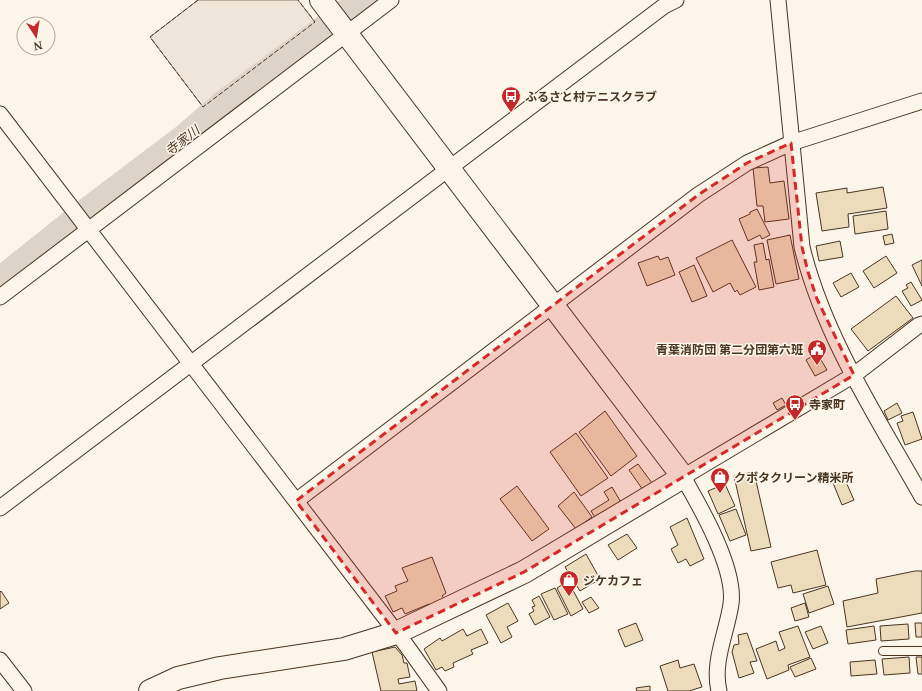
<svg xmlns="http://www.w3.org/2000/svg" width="922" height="691" viewBox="0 0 922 691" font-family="'Noto Serif','Noto Sans JP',serif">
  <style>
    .green { fill: #ede6d9; stroke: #887966 }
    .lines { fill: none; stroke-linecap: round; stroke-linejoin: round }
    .river { stroke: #dcd4c6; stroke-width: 31 }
    .building { fill: #ecdcbc; stroke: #4a3520 }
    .lane-casing { stroke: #4a3520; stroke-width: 10 }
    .street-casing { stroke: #4a3520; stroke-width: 17 }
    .secondary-casing { stroke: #4a3520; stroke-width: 24 }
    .lane { stroke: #fbf6e9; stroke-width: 8 }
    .street { stroke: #fbf6e9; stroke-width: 15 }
    .secondary { stroke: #fbf6e9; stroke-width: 22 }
    .fence { stroke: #4a3520; stroke-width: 1; stroke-dasharray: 5 2; stroke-linecap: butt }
    .marked { fill: #d62828; fill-opacity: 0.2; stroke: #d62828; stroke-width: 3; stroke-dasharray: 8 5; stroke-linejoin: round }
    .labels { text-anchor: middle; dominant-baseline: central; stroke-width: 3; stroke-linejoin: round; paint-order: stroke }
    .poi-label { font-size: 12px; font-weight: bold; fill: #4a3520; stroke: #fbf6e9; text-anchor: start }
    .water-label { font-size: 13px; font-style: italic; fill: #4a3520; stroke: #fbf6e9 }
  </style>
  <rect width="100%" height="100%" fill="#fbf6e9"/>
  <path class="green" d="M198 0H298L315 22 203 107 150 37Z"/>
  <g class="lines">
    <path class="river" d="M0 283 85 215 187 138 224 106 366 0"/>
  </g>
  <path class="building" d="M768 167 770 183 784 181 789 219 765 222 763 206H757L753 168Z
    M883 187 887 208 848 214 849 227 822 231 816 193 847 188V193Z
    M757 209 770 235 762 239 760 235 748 241 739 219 750 214V212Z
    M886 211 888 229 855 234 853 216Z
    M892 234 894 243 885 245 883 236Z
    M790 235 799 279 776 284 767 240Z
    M732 240 756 287 740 295 737 290 735 292 730 283 713 292 696 258Z
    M840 241 843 257 819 261 816 246Z
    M763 243 766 260 769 259 774 287 759 290 754 262H757L754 245Z
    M658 256 660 260 668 257 675 275 647 286 638 263Z
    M886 256 897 273 874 288 863 271Z
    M922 260V286L912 265Z
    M694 265 707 296 692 302 679 272Z
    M851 273 859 287 841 297 833 283Z
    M911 282 922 300 911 306 902 291 908 288 906 285Z
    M896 296 913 318 868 351 851 329Z
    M817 353 827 370 815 376 806 360Z
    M782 398 786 405 777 410 773 403Z
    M897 403 902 413 888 420 884 411Z
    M605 411 637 456 611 476 579 432Z
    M913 412 922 439 905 445 897 423 903 421 901 416Z
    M576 433 608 478 581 496 550 452Z
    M638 464 652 483 643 490 629 470Z
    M754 472 771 547 751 551 734 476Z
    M842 473 854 500 842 505 831 478Z
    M725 484 735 506 718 514 708 491Z
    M517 486 549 529 532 541 500 499Z
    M612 487 622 504 596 519 591 511 609 500 604 492Z
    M574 492 592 517 576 529 558 506Z
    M736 509 746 535 730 541 719 515Z
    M687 518 704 559 690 566 686 559 678 563 671 549 678 545 670 527Z
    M627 534 637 548 618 560 608 545Z
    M817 550 826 585 793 593 791 585 778 588 771 562Z
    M586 554 600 579 580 591 565 567Z
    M432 557 446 593 442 596 446 600 433 607 429 604 405 614 402 608 393 612 385 596 397 591 395 586 408 581 402 568Z
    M915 571H922V613L847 627 843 601 878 593 876 579Z
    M568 581 583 609 571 616 557 588Z
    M828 586 834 604 809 613 803 594Z
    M555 588 568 614 554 620 541 594Z
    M1 591 9 603 0 609V592Z
    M539 596 550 617 535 625 529 614 534 611 532 607 535 606 532 600Z
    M591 597 599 608 589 613 582 602Z
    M508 603 518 621 507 627 512 637 501 643 486 615Z
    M805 603 809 617 795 621 791 608Z
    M636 623 643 640 625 647 618 630Z
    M915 623H922V637H916Z
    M908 624 909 639 881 641 880 626Z
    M798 626 810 657 788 665 789 670 767 679 756 649 776 641 779 651 785 648 779 632Z
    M821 626 828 643 813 649 805 632Z
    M874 626 876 640 848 644 846 630Z
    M463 629 467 636 481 629 488 643 471 650 473 654 453 663 454 667 445 671 442 667 436 670 424 649 440 638 442 641Z
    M747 633 757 661 750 662 754 673 739 678 732 652 734 645 739 644 738 635Z
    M395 647 402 655 404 663H407L410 677 398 679 399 684 415 681 417 691H381L372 652Z
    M909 657 910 673 884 675 882 659Z
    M916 657H922V674H918Z
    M811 658 816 669 795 677 790 667Z
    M678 660 680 668 694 664 702 687 689 691H668L660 666Z
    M875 660 877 674 851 676 850 662Z
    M650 686V691H637L636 688Z"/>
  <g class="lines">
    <g class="lane-casing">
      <path id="lane" d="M883 651H922"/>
    </g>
    <g class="street-casing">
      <path id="street" d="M778 0 802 247C824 337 877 417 922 497
        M0 114 406 645 439 691
        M0 297 391 0
        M296 501 698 195 747 163 791 143 922 101
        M0 508 664 6 676 0
        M0 660 24 691
        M719 691C712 662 727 632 731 604 736 569 701 508 683 477L854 375 919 325 922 324"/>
    </g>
    <g class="secondary-casing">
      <path id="secondary" d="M150 691 178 678 220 668 344 649 396 633 524 572 683 477 321 0"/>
    </g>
    <use href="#lane" class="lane"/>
    <use href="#street" class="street"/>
    <use href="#secondary" class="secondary"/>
    <path class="fence" d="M198 0 150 37 203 107 315 22 298 0"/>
  </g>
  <path class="marked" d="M791 143 802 247 808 272 817 299 854 375 524 572 396 633 296 501 698 195 747 163Z"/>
  <defs>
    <g id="bus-pin" transform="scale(1)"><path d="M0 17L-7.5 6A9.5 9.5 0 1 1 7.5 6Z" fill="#c62828" stroke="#fbf6e9"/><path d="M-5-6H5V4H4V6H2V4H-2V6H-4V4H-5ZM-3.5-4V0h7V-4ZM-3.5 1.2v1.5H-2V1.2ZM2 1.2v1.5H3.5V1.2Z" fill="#fff"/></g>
    <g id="civic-pin" transform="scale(1)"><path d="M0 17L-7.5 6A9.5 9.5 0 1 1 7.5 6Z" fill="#c62828" stroke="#fbf6e9"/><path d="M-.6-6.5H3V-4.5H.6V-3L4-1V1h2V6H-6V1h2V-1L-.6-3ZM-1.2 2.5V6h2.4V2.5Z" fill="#fff"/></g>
    <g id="shop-pin" transform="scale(1)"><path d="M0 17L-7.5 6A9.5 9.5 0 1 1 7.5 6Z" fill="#c62828" stroke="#fbf6e9"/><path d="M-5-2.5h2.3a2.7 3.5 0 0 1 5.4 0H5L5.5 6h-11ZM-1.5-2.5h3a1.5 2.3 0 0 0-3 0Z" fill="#fff"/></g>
  </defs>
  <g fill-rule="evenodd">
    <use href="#bus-pin" x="511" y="96"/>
    <use href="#civic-pin" x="817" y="349"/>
    <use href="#bus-pin" x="795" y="404"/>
    <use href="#shop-pin" x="720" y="477"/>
    <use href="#shop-pin" x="569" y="580"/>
  </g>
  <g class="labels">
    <g class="poi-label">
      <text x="525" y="96">ふるさと村テニスクラブ</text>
      <text x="803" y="349" text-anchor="end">青葉消防団 第二分団第六班</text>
      <text x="809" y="404">寺家町</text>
      <text x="734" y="477">クボタクリーン精米所</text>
      <text x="583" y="580">ジケカフェ</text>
    </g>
    <g class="water-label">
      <text transform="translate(182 140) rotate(-38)">寺家川</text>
    </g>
  </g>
  <g transform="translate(36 36) rotate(168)"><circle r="19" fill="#fbf6e9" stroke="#b4a999"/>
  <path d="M0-3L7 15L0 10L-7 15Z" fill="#c62828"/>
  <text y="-6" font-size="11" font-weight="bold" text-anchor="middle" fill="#4a3520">N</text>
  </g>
</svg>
